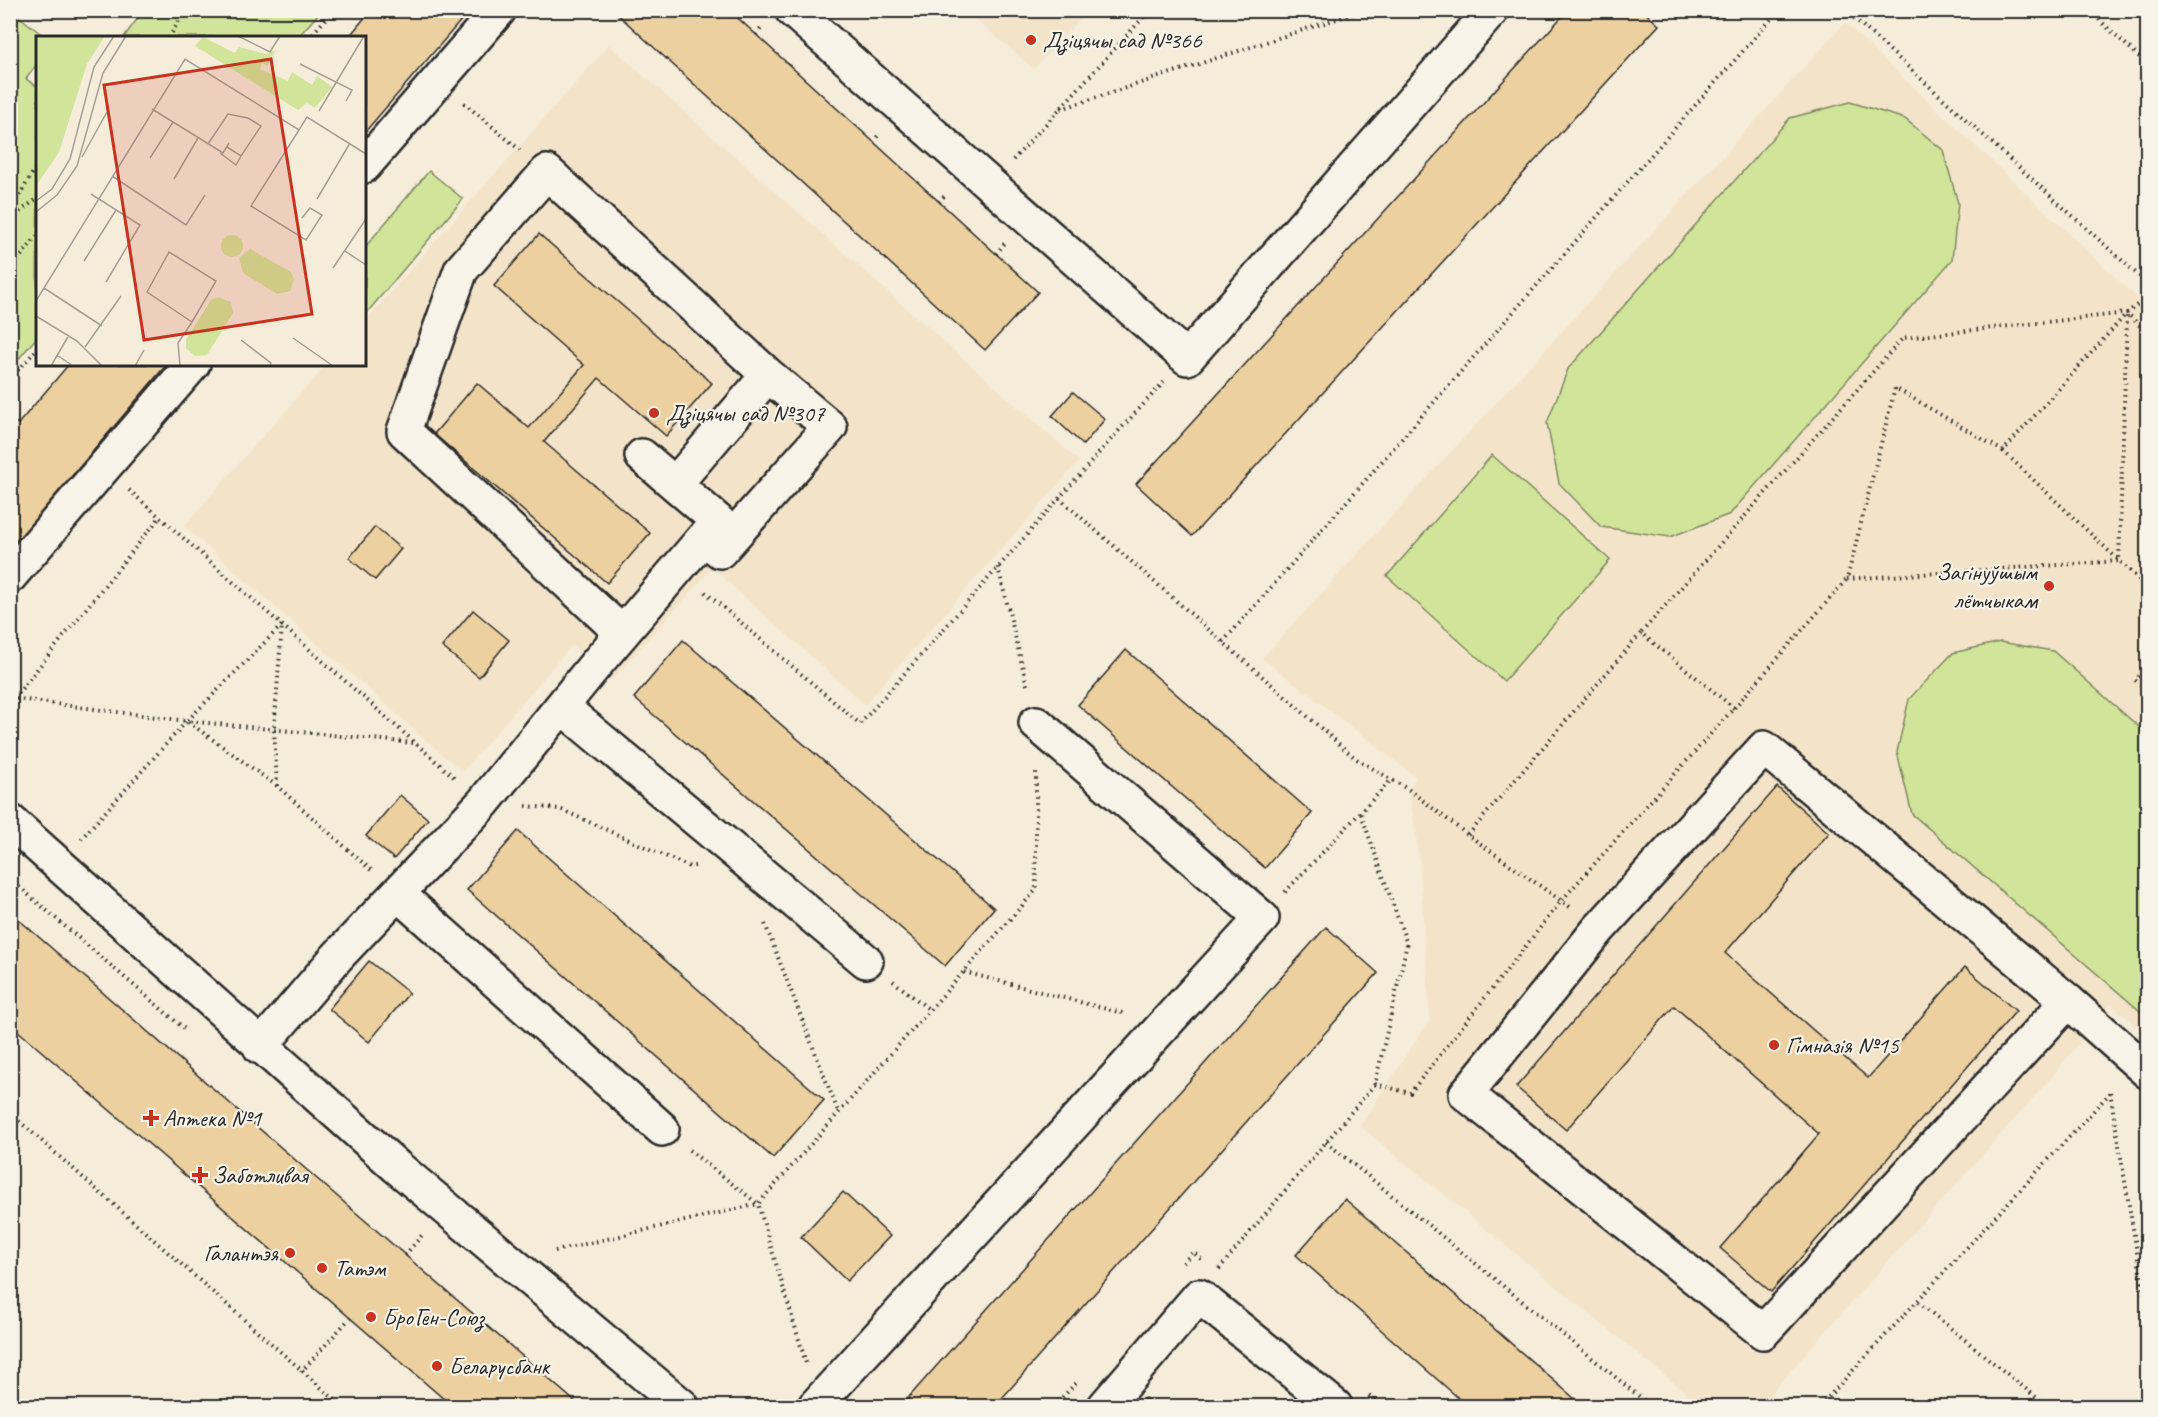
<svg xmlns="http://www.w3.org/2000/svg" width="2158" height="1417" viewBox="0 0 2158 1417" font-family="Caveat,sans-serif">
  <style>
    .built { fill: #f3e4c9 }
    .green { fill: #d0e599; stroke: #7e8862; stroke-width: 1.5 }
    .building { fill: #edd0a0; stroke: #2b2b2b; stroke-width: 1.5 }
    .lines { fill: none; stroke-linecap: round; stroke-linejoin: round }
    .minor-casing { stroke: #2b2b2b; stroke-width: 38 }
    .path { stroke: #2b2b2b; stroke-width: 4; stroke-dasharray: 1.5 4.5; stroke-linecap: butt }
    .minor { stroke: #f7f3e8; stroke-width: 33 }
    .poi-dot { fill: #c8321e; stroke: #f7f3e8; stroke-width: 2 }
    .labels { text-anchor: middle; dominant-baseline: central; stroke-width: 4.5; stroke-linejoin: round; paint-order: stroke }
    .poi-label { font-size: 24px; fill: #2b2b2b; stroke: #f7f3e8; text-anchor: start }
    .inset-road { fill: none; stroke: #a49f94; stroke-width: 1.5 }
    .view { fill: #c8321e; fill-opacity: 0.15; stroke: #c8321e; stroke-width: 3 }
    .inset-edge { fill: none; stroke: #2b2b2b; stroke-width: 3 }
  </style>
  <rect width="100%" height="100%" fill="#f5ecda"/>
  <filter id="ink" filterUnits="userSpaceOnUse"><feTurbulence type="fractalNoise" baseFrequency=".0167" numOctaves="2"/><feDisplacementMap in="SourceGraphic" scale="12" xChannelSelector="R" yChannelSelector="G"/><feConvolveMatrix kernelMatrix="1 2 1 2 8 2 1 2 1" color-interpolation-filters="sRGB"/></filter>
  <g filter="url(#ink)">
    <path class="built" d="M966 11H1088L1034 69Z
      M1845 23 2147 307V1035L2111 1004 2051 1078 1759 1406H1702L1360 1126 1430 1019 1419 858 1409 790 1416 777 1262 658Z
      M609 45 1079 461 865 704 712 568 613 679 572 645 462 772 184 526 326 365 364 364 365 321Z"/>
    <path class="green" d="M12 11 45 37 38 38 37 64 26 79 38 87 37 337 11 368Z
      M143 11V10L321 11 298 37H124Z
      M1850 102 1905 119 1943 150 1958 203 1952 260 1730 514 1670 537 1601 527 1559 483 1547 423 1568 369 1790 118Z
      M429 171 463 199 365 315V247Z
      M1492 455 1610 560 1504 681 1387 576Z
      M2000 642 2053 651 2147 734V1017L1912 814 1897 752 1909 699 1953 653Z"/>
    <path class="building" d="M371 10H470L364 133V38H348Z
      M613 10H729L1038 292 985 350Z
      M1568 10H1642L1659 25 1192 536 1136 484Z
      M539 234 712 383 666 436 599 378 544 442 650 533 607 583 434 434 477 383 529 428 584 365 494 286Z
      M69 364H167L10 549V418L18 424Z
      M1073 392 1105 419 1083 445 1052 416Z
      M375 527 401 549 375 580 349 558Z
      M473 610 509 640 479 677 442 647Z
      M683 640 994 908 945 966 634 698Z
      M1126 650 1312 813 1265 868 1078 705Z
      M1777 787 1829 833 1725 953 1868 1078 1965 967 2016 1011 1771 1292 1720 1248 1819 1134 1674 1006 1566 1130 1516 1087Z
      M400 795 428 819 394 859 366 836Z
      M518 831 824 1100 773 1158 467 890Z
      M10 912 354 1211 580 1406H452L10 1024Z
      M1326 927 1378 973 995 1406H901Z
      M369 961 409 993 369 1042 329 1009Z
      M843 1192 890 1236 847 1281 801 1237Z
      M1345 1199 1583 1406H1468L1455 1395 1296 1255Z
      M1145 1398 1155 1406H1138Z"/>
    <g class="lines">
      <g class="minor-casing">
        <path id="minor" d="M792 10 1187 358 1492 10
          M364 166 499 10
          M708 541 720 551 830 427 768 375
          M10 576 193 364
          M622 633 404 431 461 270 547 172 768 375 675 484
          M563 708 866 961
          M10 821 397 1167 682 1406
          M398 894 662 1129
          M2068 1001 1763 1332 1466 1094 1598 930 1764 748 2068 1001 2148 1072
          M260 1047 337 957 483 803 596 664 718 521 642 456
          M815 1406 1262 918 1036 723
          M1105 1406 1199 1296 1335 1406"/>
      </g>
      <path class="path" d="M1845 10 2148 284
        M2065 10 2093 14 2148 65
        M756 35 763 26
        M169 38 185 10
        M309 38 333 10
        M464 103 520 150
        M1061 109 1364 10
        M873 142 880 133
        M1013 160 1150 10
        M939 202 946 194
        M10 211 38 164
        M10 219 38 198
        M996 254 1005 243
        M10 270 38 235
        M10 379 38 348
        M2003 451 2148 588
        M129 490 456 779
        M1059 498 1355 758 1409 790 1468 835 1570 907
        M998 567 1028 689
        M1847 579 2119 561 2127 314
        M705 592 860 724 1114 436 1164 382
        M1223 642 1779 10
        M2148 668 2135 680 2148 691
        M10 698 187 721 277 786 372 871
        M14 698 160 517
        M1734 708 1641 633 1903 338 2127 313 2148 334
        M277 786 274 730 282 625 187 721 414 743
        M526 806 560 809 690 867 695 866
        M1468 835 1641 633
        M81 839 186 722
        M10 879 187 1031
        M1285 892 1392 779
        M765 924 839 1114
        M964 972 1126 1014
        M893 981 930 1010
        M1375 1084 1410 1093 1562 900 1734 708 1847 579 1895 388 2003 451 2127 313 2142 301 2148 288
        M2110 1092 2148 1318
        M10 1113 342 1406
        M1326 1142 1651 1406
        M689 1150 758 1204 806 1363
        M555 1251 758 1204 1036 890V770
        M405 1255 423 1234
        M1183 1263 1193 1252 1203 1261
        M1219 1269 1375 1084 1407 944 1360 811
        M1918 1302 2047 1406
        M301 1372 350 1318
        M1369 1396 1381 1406
        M1054 1406 1076 1383
        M1820 1406 2110 1093"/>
      <use href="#minor" class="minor"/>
    </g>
  </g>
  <g class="poi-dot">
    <circle cx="1031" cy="40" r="6"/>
    <circle cx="654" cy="413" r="6"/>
    <circle cx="2049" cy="586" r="6"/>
    <circle cx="1774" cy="1045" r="6"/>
    <path d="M148 1109h6v6h6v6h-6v6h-6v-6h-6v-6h6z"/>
    <path d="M197 1166h6v6h6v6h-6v6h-6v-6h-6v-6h6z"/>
    <circle cx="290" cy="1253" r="6"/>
    <circle cx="322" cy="1268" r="6"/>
    <circle cx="371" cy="1317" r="6"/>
    <circle cx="437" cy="1366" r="6"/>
  </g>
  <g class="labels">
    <g class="poi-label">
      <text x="1043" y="40">Дзіцячы сад №366</text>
      <text x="666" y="413">Дзіцячы сад №307</text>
      <text x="2037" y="572" text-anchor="end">Загінуўшым<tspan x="2037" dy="28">лётчыкам</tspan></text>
      <text x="1786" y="1045">Гімназія №15</text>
      <text x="163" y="1118">Аптека №1</text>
      <text x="212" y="1175">Заботливая</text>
      <text x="278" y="1253" text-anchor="end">Галантэя</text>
      <text x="334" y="1268">Татэм</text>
      <text x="383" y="1317">БроГен-Союз</text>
      <text x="449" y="1366">Беларусбанк</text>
    </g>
  </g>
  <g transform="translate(36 36)">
    <rect width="330" height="330" fill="#f5ecda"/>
    <path d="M0 0H69L51 28 23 116 0 150ZM167 1 199 17 203 11 230 18 240 14 231 30 226 27 224 33 252 45 256 36 276 49 281 40 296 51 279 72 271 67 262 74 159 10ZM185 210a11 11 0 1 1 22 0a11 11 0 1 1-22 0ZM214 213 255 236 258 243 254 255 241 258 207 237 203 222ZM182 261 195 266 197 277 171 319 159 320 150 312V304L175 264Z" fill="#d0e599"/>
    <path class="inset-road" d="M202 0 234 16 244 0M264 28 316 54 310 65M116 73 187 117 193 107M283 75 328 0M263 94 215 170 270 204 286 179 274 172 266 182M172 108 192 78 212 82 225 90 205 120 191 111M184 117 200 129 205 120M46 121 71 76M114 122 137 86M76 140 150 189 169 159M138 143 162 102M55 158 104 189 70 246M281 163 314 107M0 165 16 153 34 123 58 31 78 0M0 176 21 159 41 130 67 37 90 0M309 215 330 229M48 225 80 174M297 232 330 183M8 252 66 290M0 265 149 23 263 94 271 81 330 118M0 280 41 305 66 330M257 302 297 330M205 304 235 327 234 330M49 311 85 260M21 319 37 330M15 330 33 299M99 330 108 314M144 330 142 307 156 286 180 245 133 216 111 256 156 286"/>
    <path class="view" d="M235 23 276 278 108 304 68 49Z"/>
    <rect width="330" height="330" class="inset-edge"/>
  </g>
  <rect width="2158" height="1417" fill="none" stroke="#f7f3e8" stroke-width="36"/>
  <rect x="18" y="18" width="2122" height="1381" fill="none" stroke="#2b2b2b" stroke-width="2" filter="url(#ink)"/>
</svg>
